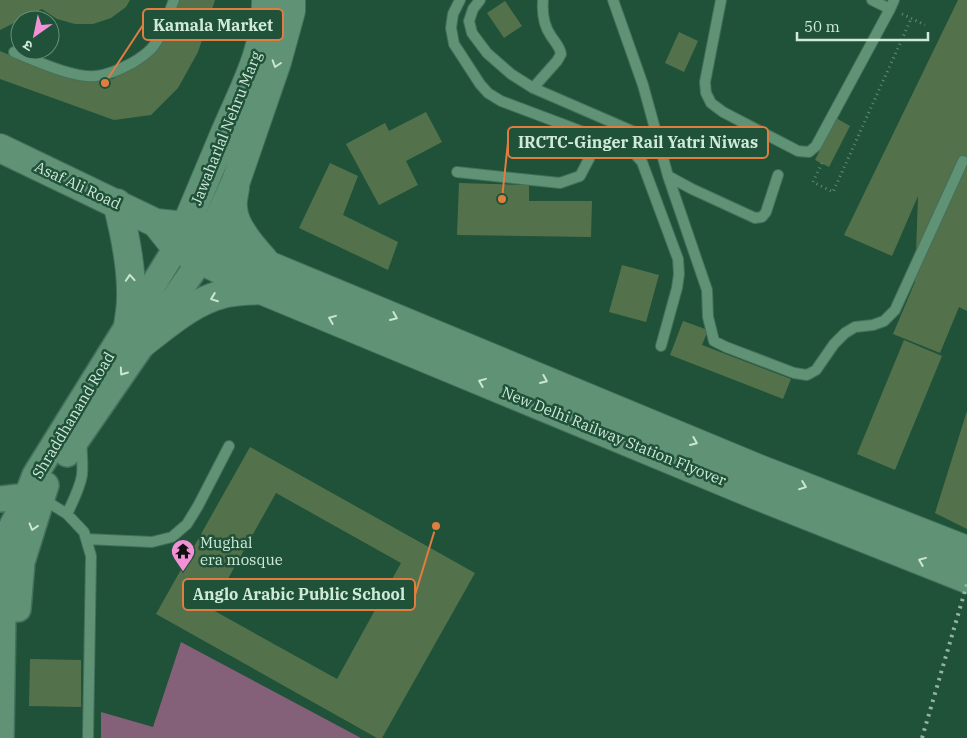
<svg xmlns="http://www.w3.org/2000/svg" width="967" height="738" viewBox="0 0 967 738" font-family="'IBM Plex Serif','Noto Sans Devanagari',serif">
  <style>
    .green { fill: #856079 }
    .building { fill: #53724b; fill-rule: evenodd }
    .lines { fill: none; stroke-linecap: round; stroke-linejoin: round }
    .service-casing { stroke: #43705c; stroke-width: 12 }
    .tertiary-casing { stroke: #43705c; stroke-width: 28 }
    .secondary-casing { stroke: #43705c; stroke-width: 30 }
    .path { stroke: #658d78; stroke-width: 3; stroke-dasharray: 1 4; stroke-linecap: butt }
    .service { stroke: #609276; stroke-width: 10 }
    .tertiary { stroke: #609276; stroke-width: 25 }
    .secondary { stroke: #609276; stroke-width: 28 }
    .rail { stroke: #92b5a1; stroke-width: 4; stroke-dasharray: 2.5 5; stroke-linecap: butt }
    .oneway { stroke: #cae6d5 }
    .labels { text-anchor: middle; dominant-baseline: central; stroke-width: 5; stroke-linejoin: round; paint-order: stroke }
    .street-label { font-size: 15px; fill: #d0eada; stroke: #205239 }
    .poi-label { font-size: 15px; fill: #d0eada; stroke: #205239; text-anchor: start }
    .leader { fill: none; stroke: #e27d40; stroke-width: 2 }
    .callout-dot { fill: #e27d40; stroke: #205239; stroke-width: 2 }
    .callout { fill: #205239; stroke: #e27d40; stroke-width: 2 }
    .callout-label { font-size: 16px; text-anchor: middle; font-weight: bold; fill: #d0eada }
  </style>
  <rect width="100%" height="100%" fill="#205239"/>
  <path class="green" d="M181 642 361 738H101V712L153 727Z"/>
  <path class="building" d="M0 0H130L126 7 111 18 93 24H75L57 19 42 9 0 30Z
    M178 0H215L198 52 178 88 151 115 114 120 0 79V51L43 69 90 82 113 79 152 53Z
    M958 0H967V311L959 307 940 353 893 334 915 282 918 196 892 256 844 235Z
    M505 1 522 26 504 38 487 13Z
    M679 32 698 41 684 72 665 63Z
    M426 112 442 142 406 161 418 185 379 205 346 144 385 123 389 131Z
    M836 118 850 126 829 167 815 160Z
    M330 163 358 176 343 215 398 242 388 270 299 228Z
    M459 183 529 185V201H592L591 237 457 235Z
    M622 265 659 275 646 322 609 312Z
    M683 321 708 330 702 345 791 379 783 399 670 355Z
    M904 340 942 356 895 470 857 454Z
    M967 411V529L935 513Z
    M250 447 475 573 382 738H377L156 614ZM276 493 401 563 337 679 211 609Z
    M30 659 81 660V707L29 706Z"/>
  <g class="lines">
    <g class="service-casing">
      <path id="service" d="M460 0 453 14 451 28 454 44 480 84 488 93 501 101 626 148 635 154 642 162 678 259 679 274 677 288 661 346
        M480 0 473 9 469 21 472 33 487 53 511 74 533 88 660 143
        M613 0 643 85 668 176 707 290 708 317 714 341 726 347 794 373 807 375 816 370 834 344 845 333 855 327 873 325 884 321 895 310 963 161
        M721 0 705 82 706 93 711 103 723 112 798 151 809 152 816 146 890 9
        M872 0 890 9 894 0
        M14 52C37 61 72 78 96 76 109 75 121 69 132 63 139 59 146 54 151 49 162 37 168 15 174 0
        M533 88 557 61 561 54C560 47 555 42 551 36 544 26 542 12 543 0
        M457 172 560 183 580 176 589 159 584 145 567 127
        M668 176 692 189 755 218 762 217 766 212 778 175
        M43 499 67 514 84 532 91 556 88 738
        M67 514C73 501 80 488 82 475 83 464 82 453 81 442
        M86 539 152 542 172 537 187 524 198 506 229 446"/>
    </g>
    <g class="tertiary-casing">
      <path id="tertiary" d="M67 454 200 261
        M0 499 27 496 39 498
        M18 609 22 562 46 485
        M1 738 4 553 11 528 27 496 35 475 176 248"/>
    </g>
    <g class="secondary-casing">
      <path id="secondary" d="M0 148 156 223 186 226 193 229 268 265 757 468 967 550
        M235 188C234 194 232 202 233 208 234 226 252 247 264 260
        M117 203C125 234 132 268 131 299 131 308 129 318 128 326
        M156 223 176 248 261 290 753 494 967 579
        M179 242C194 206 209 171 224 135 242 92 267 49 266 0
        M204 253 236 181 277 62 291 11V0
        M143 343C168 324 192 302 223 294 235 291 248 291 261 290"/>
    </g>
    <path class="path" d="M902 14 925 25
      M822 163 813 182 833 192 911 19"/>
    <use href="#service" class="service"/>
    <use href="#tertiary" class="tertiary"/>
    <use href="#secondary" class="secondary"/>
    <path class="rail" d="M922 738 967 584"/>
  </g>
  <defs><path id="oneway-chevron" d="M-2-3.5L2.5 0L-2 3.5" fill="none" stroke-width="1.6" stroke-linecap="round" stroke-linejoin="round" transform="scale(1.25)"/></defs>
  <g class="oneway">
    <use href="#oneway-chevron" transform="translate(276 64) rotate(108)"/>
    <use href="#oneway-chevron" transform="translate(130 278) rotate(-94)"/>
    <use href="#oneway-chevron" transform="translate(214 298) rotate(159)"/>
    <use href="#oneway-chevron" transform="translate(394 317) rotate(23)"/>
    <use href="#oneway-chevron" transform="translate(332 319) rotate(-158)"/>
    <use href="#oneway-chevron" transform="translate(123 372) rotate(125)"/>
    <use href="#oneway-chevron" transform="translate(544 380) rotate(23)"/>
    <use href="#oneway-chevron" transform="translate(482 382) rotate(-158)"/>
    <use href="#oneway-chevron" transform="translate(694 442) rotate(23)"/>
    <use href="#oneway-chevron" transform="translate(803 486) rotate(21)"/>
    <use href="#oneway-chevron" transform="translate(33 527) rotate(107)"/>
    <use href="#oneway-chevron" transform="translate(922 561) rotate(-158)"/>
  </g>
  <defs>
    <g id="temple-pin" transform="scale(1.25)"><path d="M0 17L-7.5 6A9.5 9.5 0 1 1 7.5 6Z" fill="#f391d6" stroke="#205239"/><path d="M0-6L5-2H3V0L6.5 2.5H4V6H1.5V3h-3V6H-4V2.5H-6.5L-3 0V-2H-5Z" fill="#111"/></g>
  </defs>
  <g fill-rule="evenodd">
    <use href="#temple-pin" x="183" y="551"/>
  </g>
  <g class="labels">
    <g class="street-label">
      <text transform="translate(226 128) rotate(-68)">Jawaharlal Nehru Marg</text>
      <text transform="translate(78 185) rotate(25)">Asaf Ali Road</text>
      <text transform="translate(73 415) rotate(-59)">Shraddhanand Road</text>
      <text transform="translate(614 436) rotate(22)">New Delhi Railway Station Flyover</text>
    </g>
    <g class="poi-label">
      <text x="200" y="542">Mughal<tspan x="200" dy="17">era mosque</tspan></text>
    </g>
  </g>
  <path class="leader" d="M105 83L143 25M502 199L508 142M436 526L415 595"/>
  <g class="callout-dot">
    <circle cx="105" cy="83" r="5"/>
    <circle cx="502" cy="199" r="5"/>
    <circle cx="436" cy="526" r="5"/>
  </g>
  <g class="callout">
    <rect x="143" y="9" width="140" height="31" rx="5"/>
    <rect x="508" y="127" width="260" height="31" rx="5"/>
    <rect x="183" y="579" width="232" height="31" rx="5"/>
  </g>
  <g class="callout-label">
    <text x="213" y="31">Kamala Market</text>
    <text x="638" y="148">IRCTC-Ginger Rail Yatri Niwas</text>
    <text x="299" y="600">Anglo Arabic Public School</text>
  </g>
  <g transform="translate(35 35) rotate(213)"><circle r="24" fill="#205239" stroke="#668f79"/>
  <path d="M0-4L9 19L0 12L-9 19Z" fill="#f391d6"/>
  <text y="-8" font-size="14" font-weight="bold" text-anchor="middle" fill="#d0eada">उ</text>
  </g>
  <path d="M797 32v8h131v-8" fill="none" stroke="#d0eada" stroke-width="2.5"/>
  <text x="804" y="32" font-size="15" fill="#d0eada" stroke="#205239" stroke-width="4" paint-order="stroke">50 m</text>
</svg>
